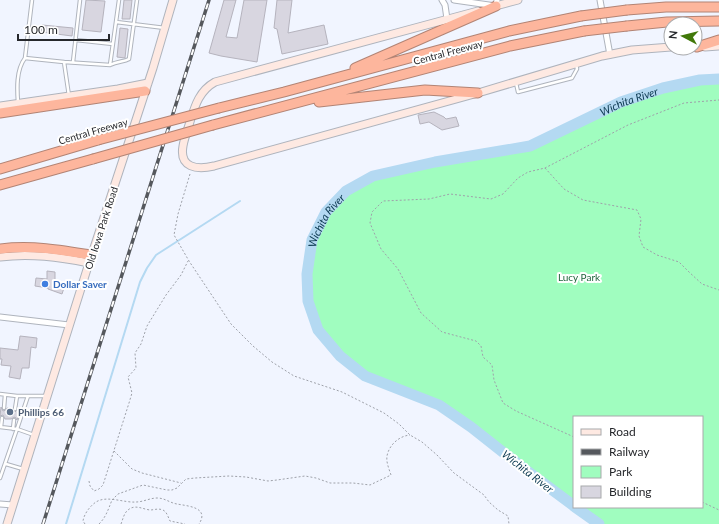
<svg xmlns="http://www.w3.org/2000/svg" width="719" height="524" viewBox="0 0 719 524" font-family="Lato,sans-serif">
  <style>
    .green { fill: #a0fdbf }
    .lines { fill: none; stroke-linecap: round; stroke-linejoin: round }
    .stream { stroke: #b4d9f2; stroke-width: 2 }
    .river { stroke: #b4d9f2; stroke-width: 11 }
    .building { fill: #d8d6e0; stroke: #b5b3bd }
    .service-casing { stroke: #afb4bd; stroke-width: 4.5 }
    .minor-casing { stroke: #afb4bd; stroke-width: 7 }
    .secondary-casing { stroke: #afb4bd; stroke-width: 9 }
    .motorway-casing { stroke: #b28475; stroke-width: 11 }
    .path { stroke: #9ea1a9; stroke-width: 1; stroke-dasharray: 2 2; stroke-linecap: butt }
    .service { stroke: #fff; stroke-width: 2.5 }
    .minor { stroke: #fff; stroke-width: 5 }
    .secondary { stroke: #fee9e2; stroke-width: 7 }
    .motorway { stroke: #fdb69d; stroke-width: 9 }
    .rail-casing { stroke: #55585d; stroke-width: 3.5 }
    .rail { stroke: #fff; stroke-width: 2; stroke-dasharray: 6; stroke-linecap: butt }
    .motorway-bridge-casing { stroke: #b28475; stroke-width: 11; stroke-linecap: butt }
    .motorway-bridge { stroke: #fdb69d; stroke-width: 9 }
    .shop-dot { fill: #3f7fe0; stroke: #fff; stroke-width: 1.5 }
    .service-dot { fill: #5c6f8a; stroke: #fff; stroke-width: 1.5 }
    .labels { text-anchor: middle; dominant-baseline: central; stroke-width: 4; stroke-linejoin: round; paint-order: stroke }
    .street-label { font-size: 10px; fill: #26282c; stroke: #fff }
    .park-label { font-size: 10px; fill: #20653c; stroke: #fff }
    .shop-label { font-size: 10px; font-weight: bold; fill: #366cbe; stroke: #fff; text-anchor: start }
    .service-label { font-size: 10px; font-weight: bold; fill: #4e5e75; stroke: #fff; text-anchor: start }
    .water-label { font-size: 11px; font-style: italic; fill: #0d3b52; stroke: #fff }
  </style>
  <rect width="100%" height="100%" fill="#f1f5ff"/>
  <path class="green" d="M719 79V524H599L575 507H702V417H574V506L527 471 471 427 439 405 365 376 340 356 318 330 308 301 307 274 312 240 326 212 346 191 373 176 435 162 530 146 621 102 663 88 700 80Z"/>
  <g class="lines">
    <path class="stream" d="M66 524 140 282 147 268 156 255 240 201"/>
    <g class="river">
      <path id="s1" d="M574 506 527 471 471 427 439 405 365 376 340 356 318 330 308 301 307 274 312 240 326 212 346 191 373 176 435 162 530 146 621 102 663 88 700 80 719 79"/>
      <path d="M575 507 599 524"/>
    </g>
  </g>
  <path class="building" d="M86 0 105 1 101 32 82 30Z
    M124 0H132L130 19H122Z
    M224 0H236L226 37 237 38 244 0H267L257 62 221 56 209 53Z
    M277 0H292L288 33 324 25 328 44 282 54 277 29 274 28Z
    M42 25 73 28 72 36 41 32Z
    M120 28 128 29 125 58 117 57Z
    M434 112 444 117 446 119 456 117 459 126 442 130 429 122 420 124 418 115Z
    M47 271 55 272V281L65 285 62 294 48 289V288L35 286 36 278 47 279Z
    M20 336 37 338 36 348 31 347 29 368H22L20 379 9 377 11 366 1 365 2 359H0V348L18 350Z
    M1 407 3 411 6 410 7 408 12 409 15 412 18 409 20 410 17 420 15 417 11 419H5L3 415 0 416Z"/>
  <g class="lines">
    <g class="service-casing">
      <path id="service" d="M116 22 165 28
        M76 40 113 44
        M25 58 64 62
        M73 62 80 0
        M110 65 119 0
        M516 83 518 92 572 78 577 69 576 64
        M69 96 64 62 110 65C118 61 124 62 129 59L137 0
        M18 103C17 89 16 70 25 58L32 0
        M0 394 17 396H46
        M4 408 5 395
        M15 409 17 396
        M0 427 17 429 28 396
        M1 427 2 418
        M13 429 14 420
        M6 464 23 469
        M0 478 17 429 34 435"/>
    </g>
    <g class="minor-casing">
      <path id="minor" d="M442 0 445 5 447 19
        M454 0 496 6 497 0
        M600 0 610 55
        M0 317 69 325
        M0 504 13 505"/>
    </g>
    <g class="secondary-casing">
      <path id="secondary" d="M492 7 518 0
        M478 11 215 82C197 92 194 110 188 128 186 134 184 140 183 146 179 168 197 170 214 166L478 93 602 56 632 50 671 47
        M705 47 719 46
        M0 106 118 89 148 83
        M0 257C30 253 59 257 89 263
        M7 524 89 263 153 68 173 0"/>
    </g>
    <g class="motorway-casing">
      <path id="motorway" d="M627 10 666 7H719
        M627 26 667 22 719 21
        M697 47 719 40
        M355 68 496 6
        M319 102 425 90 478 93
        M219 108 284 92 509 31 581 16
        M0 113 145 91
        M213 125 510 46 584 31
        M0 169 98 140
        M0 185 93 159
        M0 249C31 245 61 250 91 255"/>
    </g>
    <path class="path" d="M545 168 564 189 583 200 637 210 641 219 639 236 643 247 657 255 679 262 689 272 702 284 719 290
      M190 174 178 214 174 235 189 261 231 324 253 346 272 362 294 376 342 392 384 413 399 424 410 435 422 442 437 455 454 473 484 495 489 502 498 510 508 516 509 524
      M574 437 516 411 503 403 494 380 492 365 483 357 481 346 476 341 442 332 421 313 398 269 381 249 370 223 372 212 383 201 429 199 450 194 491 199 503 194 518 178 528 172 545 168 628 125 684 103 719 100
      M114 451 132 469 142 473 181 483
      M89 481 90 486 94 491 99 489 103 485 129 403 132 393 128 377 136 368 135 353 141 344 147 326 166 295 181 275 188 261
      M112 500 118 494 143 485 167 490H172L177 488 186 479 195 478 229 476 246 477 268 481 277 480 305 476 316 478 330 483H353L370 485 391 475C389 469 386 462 387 456 389 445 399 436 410 435
      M702 502 719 510
      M85 524 83 521C84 514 90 506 96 502 107 495 124 503 136 502 143 502 150 498 157 498 165 498 170 503 177 504 187 506 210 507 199 524
      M99 524C106 517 108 510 112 500
      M121 524C123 519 124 513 128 510 135 504 142 509 150 510 154 510 158 508 163 510 167 512 168 517 170 521L185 524"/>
    <use href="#service" class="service"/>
    <use href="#minor" class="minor"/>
    <use href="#secondary" class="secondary"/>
    <use href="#motorway" class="motorway"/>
    <g class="rail-casing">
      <path id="rail" d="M43 524 209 0"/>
    </g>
    <use href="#rail" class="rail"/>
    <g class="motorway-bridge-casing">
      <path id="motorway-bridge" d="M581 16 627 10
        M584 31 627 26
        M98 140 219 108
        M93 159 213 125"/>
    </g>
    <use href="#motorway-bridge" class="motorway-bridge"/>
  </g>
  <circle class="shop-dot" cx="45" cy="284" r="4"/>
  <circle class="service-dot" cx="10" cy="412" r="4"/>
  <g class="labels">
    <g class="street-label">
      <text transform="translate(448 52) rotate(-15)">Central Freeway</text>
      <text transform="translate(93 131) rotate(-16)">Central Freeway</text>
      <text transform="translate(101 228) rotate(-72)">Old Iowa Park Road</text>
    </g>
    <g class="park-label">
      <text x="579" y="277">Lucy Park</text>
    </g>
    <g class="shop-label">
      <text x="53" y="284">Dollar Saver</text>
    </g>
    <g class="service-label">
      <text x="18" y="412">Phillips 66</text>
    </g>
    <g class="water-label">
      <text stroke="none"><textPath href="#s1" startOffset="766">Wichita River</textPath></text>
      <text stroke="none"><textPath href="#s1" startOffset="430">Wichita River</textPath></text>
      <text transform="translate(528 471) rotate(38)">Wichita River</text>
    </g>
  </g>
  <rect x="573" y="416" width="130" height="92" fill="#ffffff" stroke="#a8a9ab"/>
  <rect x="581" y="429" width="20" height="6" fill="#fee9e2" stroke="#a8a9ab"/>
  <text x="609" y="436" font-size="12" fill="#26282c">Road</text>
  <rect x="581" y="449" width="20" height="6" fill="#55585d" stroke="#a8a9ab"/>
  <text x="609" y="456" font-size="12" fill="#26282c">Railway</text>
  <rect x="581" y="466" width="20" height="12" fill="#a0fdbf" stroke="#a8a9ab"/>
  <text x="609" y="476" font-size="12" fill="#26282c">Park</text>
  <rect x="581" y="486" width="20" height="12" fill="#d8d6e0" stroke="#a8a9ab"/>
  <text x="609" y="496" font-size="12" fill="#26282c">Building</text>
  <g transform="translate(683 36) rotate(277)"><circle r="19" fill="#ffffff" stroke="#a8a9ab"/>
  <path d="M0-3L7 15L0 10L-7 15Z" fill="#417809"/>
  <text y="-6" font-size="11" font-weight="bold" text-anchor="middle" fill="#26282c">N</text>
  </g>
  <path d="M18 34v6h91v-6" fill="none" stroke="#26282c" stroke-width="2"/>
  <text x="24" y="34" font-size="12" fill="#26282c" stroke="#ffffff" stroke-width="3" paint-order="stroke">100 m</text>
</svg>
